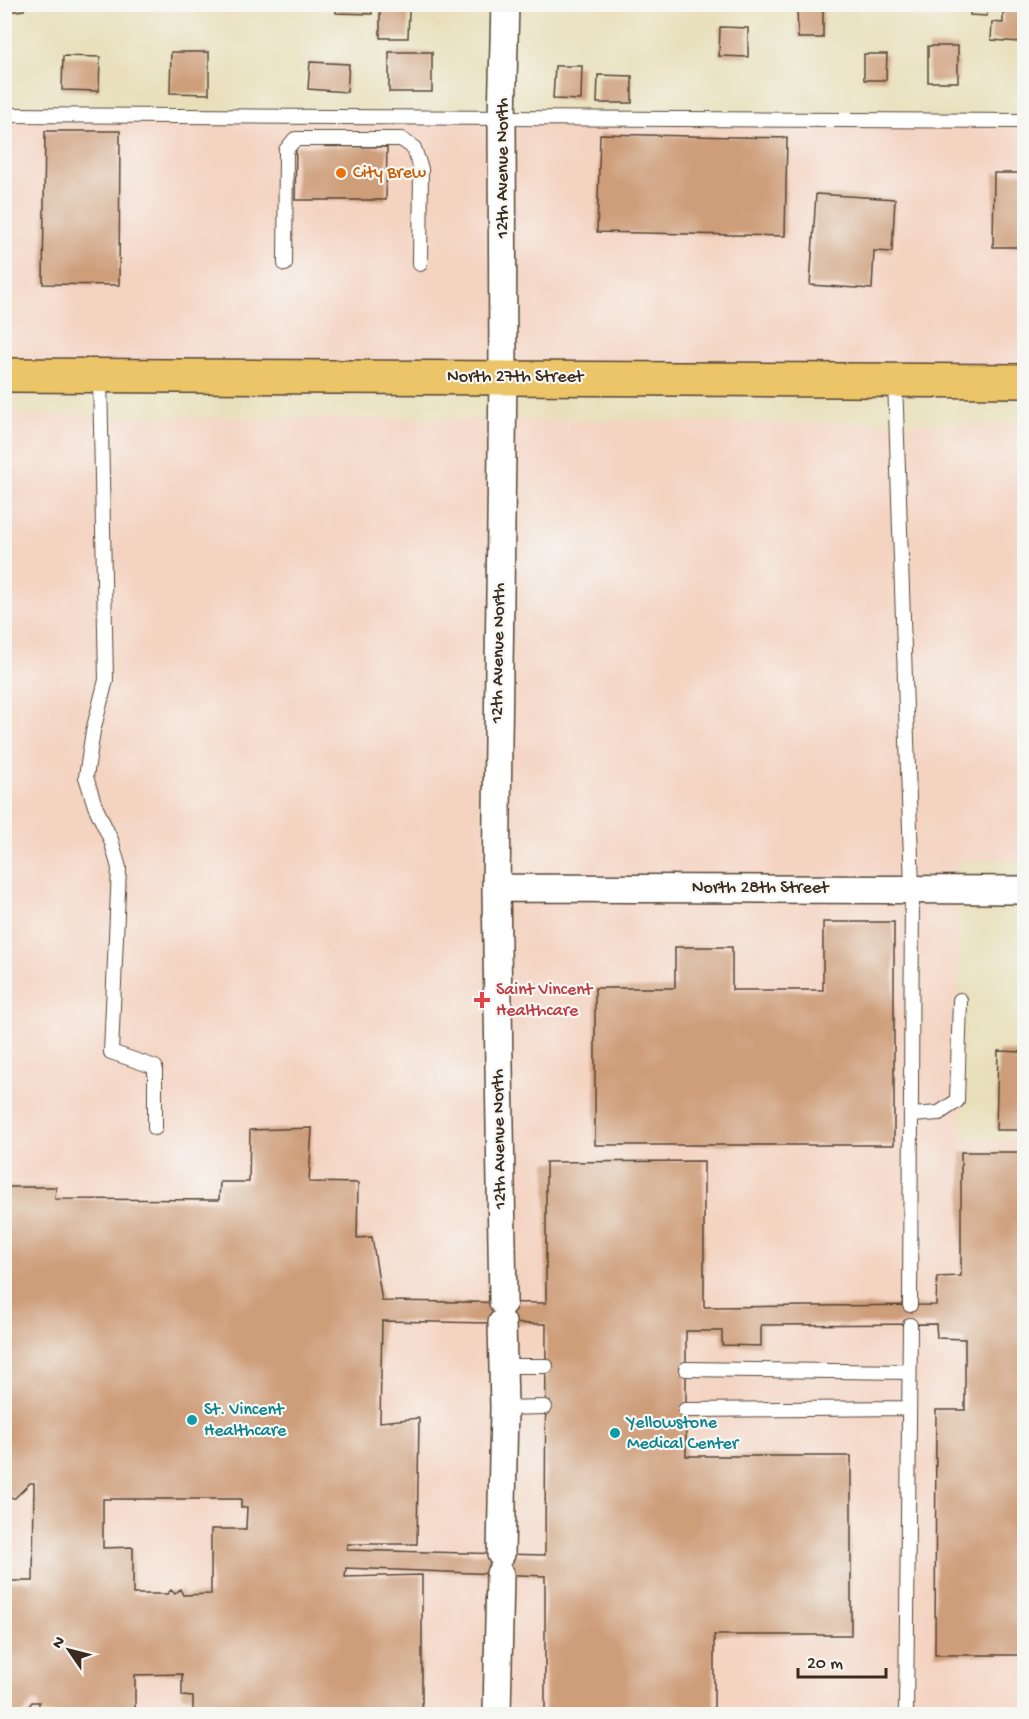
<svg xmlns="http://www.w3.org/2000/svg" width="1029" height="1719" viewBox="0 0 1029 1719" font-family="'Gochi Hand',sans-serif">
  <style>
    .built { fill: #f4d3c1 }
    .building { fill: #ce9d79; fill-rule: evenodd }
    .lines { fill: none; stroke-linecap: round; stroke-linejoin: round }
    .service-casing { stroke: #554535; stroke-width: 16 }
    .minor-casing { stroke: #554535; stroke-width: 30 }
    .primary-casing { stroke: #554535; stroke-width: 36 }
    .service { stroke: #fff; stroke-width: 14 }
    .minor { stroke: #fff; stroke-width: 27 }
    .primary { stroke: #ecc569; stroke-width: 33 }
    .food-dot { fill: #e8710a; stroke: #f6f6f2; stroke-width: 2 }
    .health-dot { fill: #e0444e; stroke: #f6f6f2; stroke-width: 2 }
    .culture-dot { fill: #0f9aa8; stroke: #f6f6f2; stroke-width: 2 }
    .labels { text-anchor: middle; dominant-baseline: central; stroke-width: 4.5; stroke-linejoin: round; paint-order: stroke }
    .street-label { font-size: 18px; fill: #3b2a1e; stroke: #f6f6f2 }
    .food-label { font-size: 18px; fill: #c56008; stroke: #f6f6f2; text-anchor: start }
    .health-label { font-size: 18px; fill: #be3a42; stroke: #f6f6f2; text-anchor: start }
    .culture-label { font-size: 18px; fill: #0d838f; stroke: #f6f6f2; text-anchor: start }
  </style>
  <rect width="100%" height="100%" fill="#f6f6f2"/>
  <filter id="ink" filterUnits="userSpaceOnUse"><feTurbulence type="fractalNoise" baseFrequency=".0167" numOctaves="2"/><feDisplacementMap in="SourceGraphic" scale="12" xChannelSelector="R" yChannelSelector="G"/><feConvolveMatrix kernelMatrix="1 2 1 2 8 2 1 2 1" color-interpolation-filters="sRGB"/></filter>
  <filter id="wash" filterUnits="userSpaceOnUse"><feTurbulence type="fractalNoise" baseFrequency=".008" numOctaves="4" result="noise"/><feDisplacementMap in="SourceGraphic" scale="24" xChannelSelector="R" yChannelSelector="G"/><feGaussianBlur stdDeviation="1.35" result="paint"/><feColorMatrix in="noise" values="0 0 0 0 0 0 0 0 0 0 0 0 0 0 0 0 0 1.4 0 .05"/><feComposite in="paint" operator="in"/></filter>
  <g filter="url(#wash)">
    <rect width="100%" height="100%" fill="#e8dfba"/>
    <path class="built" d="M5 118 1024 121V381L5 375Z
      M4 415 1024 425V859L956 861 962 1139 1024 1140V1714H5Z"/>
    <g id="blocks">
      <path class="building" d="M5 4H24V10L5 12Z
        M336 4H372V14L336 13Z
        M696 4H733V7L696 8Z
        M900 4H936V9H900Z
        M970 4H987V16L970 15Z
        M797 7H823V38H798Z
        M380 10H409L408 38H380Z
        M1003 10 1021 11 1020 42 991 40 992 22 1003 23Z
        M720 27 748 28V57L719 56Z
        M928 46H958V82H928Z
        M171 52H209V94L170 93Z
        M389 52H432V92H389Z
        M864 54H887L886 80H864Z
        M63 56 100 57 99 91 62 90Z
        M310 62 349 64 347 92 308 89Z
        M555 66H582L581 100 553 99Z
        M598 75 632 76V103H597Z
        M45 131H120L119 285 43 284Z
        M600 134 787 138 785 236 597 232Z
        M296 146 387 147 386 200H295Z
        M994 173H1024V247H993Z
        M816 194 895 199 892 252 874 251 872 289 810 285Z
        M823 922H894V1145H595V988H675V947H732V990H823Z
        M998 1051 1024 1052V1130H996Z
        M312 1128 309 1182 358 1183 357 1238 372 1237 382 1301 546 1303V1162L704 1161V1307L936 1305 937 1277 961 1276V1152H1024V1655H935L936 1410H965V1339L937 1338 936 1324 761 1325V1346L722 1345V1331H686V1456H851V1635H714V1714H545V1576L346 1568 345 1577 422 1575V1714H193V1697L182 1696V1674L135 1675V1714H39V1702H32L23 1714H4V1579L7 1577 11 1581H33L34 1483H30L15 1498H8V1505L4 1506V1187H56L55 1199 219 1200 220 1182H249L250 1130ZM382 1321 546 1324 545 1555 347 1550V1544H417L419 1418 380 1422ZM103 1499H241V1508L247 1507 246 1529H211V1594L183 1595 180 1589 175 1594 171 1590 167 1594H133V1547L103 1548Z"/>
    </g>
  </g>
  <g filter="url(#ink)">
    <use href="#blocks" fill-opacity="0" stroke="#554535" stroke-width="1.5"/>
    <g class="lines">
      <g class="service-casing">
        <path id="service" d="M4 115 1024 121
          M285 264 286 150 295 139H401L414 148 421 169 420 264
          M100 376 106 680 93 731 86 777 95 806 111 840 119 868 111 1052 155 1067V1128
          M895 380 912 889 910 1305
          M912 1115 939 1113 957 1101 960 1000
          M503 1366H546
          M686 1369 909 1372
          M504 1408 545 1407
          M685 1410 909 1408
          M906 1714 910 1325"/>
      </g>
      <g class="minor-casing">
        <path id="minor" d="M496 888 1024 890
          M503 1302 496 888 503 377 502 118 505 4
          M501 1554 504 1408 502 1323
          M497 1714 500 1574"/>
      </g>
      <g class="primary-casing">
        <path id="primary" d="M4 375 1024 381"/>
      </g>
      <use href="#service" class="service"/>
      <use href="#minor" class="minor"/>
      <use href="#primary" class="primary"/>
    </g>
  </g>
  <circle class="food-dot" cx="341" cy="173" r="6"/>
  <path class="health-dot" d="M479 991h6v6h6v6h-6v6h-6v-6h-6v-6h6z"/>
  <g class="culture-dot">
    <circle cx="192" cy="1420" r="6"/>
    <circle cx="615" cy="1433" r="6"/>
  </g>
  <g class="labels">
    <g class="street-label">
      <text transform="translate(503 168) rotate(-90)">12th Avenue North</text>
      <text x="515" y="377">North 27th Street</text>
      <text transform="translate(499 653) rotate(-89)">12th Avenue North</text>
      <text x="760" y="888">North 28th Street</text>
      <text transform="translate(500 1139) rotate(-91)">12th Avenue North</text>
    </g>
    <g class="food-label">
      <text x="353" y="173">City Brew</text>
    </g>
    <g class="health-label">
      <text x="496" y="990">Saint Vincent<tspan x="496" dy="21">Healthcare</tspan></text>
    </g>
    <g class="culture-label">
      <text x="204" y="1410">St. Vincent<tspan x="204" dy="21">Healthcare</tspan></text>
      <text x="627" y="1423">Yellowstone<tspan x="627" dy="21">Medical Center</tspan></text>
    </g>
  </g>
  <rect width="1029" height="1719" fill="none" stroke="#f6f6f2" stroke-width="24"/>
  <g transform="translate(69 1650) rotate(305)" stroke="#f6f6f2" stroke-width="4.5" paint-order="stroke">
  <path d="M0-4.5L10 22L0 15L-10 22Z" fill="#3b2a1e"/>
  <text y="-9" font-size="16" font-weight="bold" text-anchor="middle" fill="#3b2a1e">N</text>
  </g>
  <path d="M798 1668v9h88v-9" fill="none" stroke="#3b2a1e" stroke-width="3"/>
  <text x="807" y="1668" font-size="18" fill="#3b2a1e" stroke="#f6f6f2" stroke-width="4.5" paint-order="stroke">20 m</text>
</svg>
